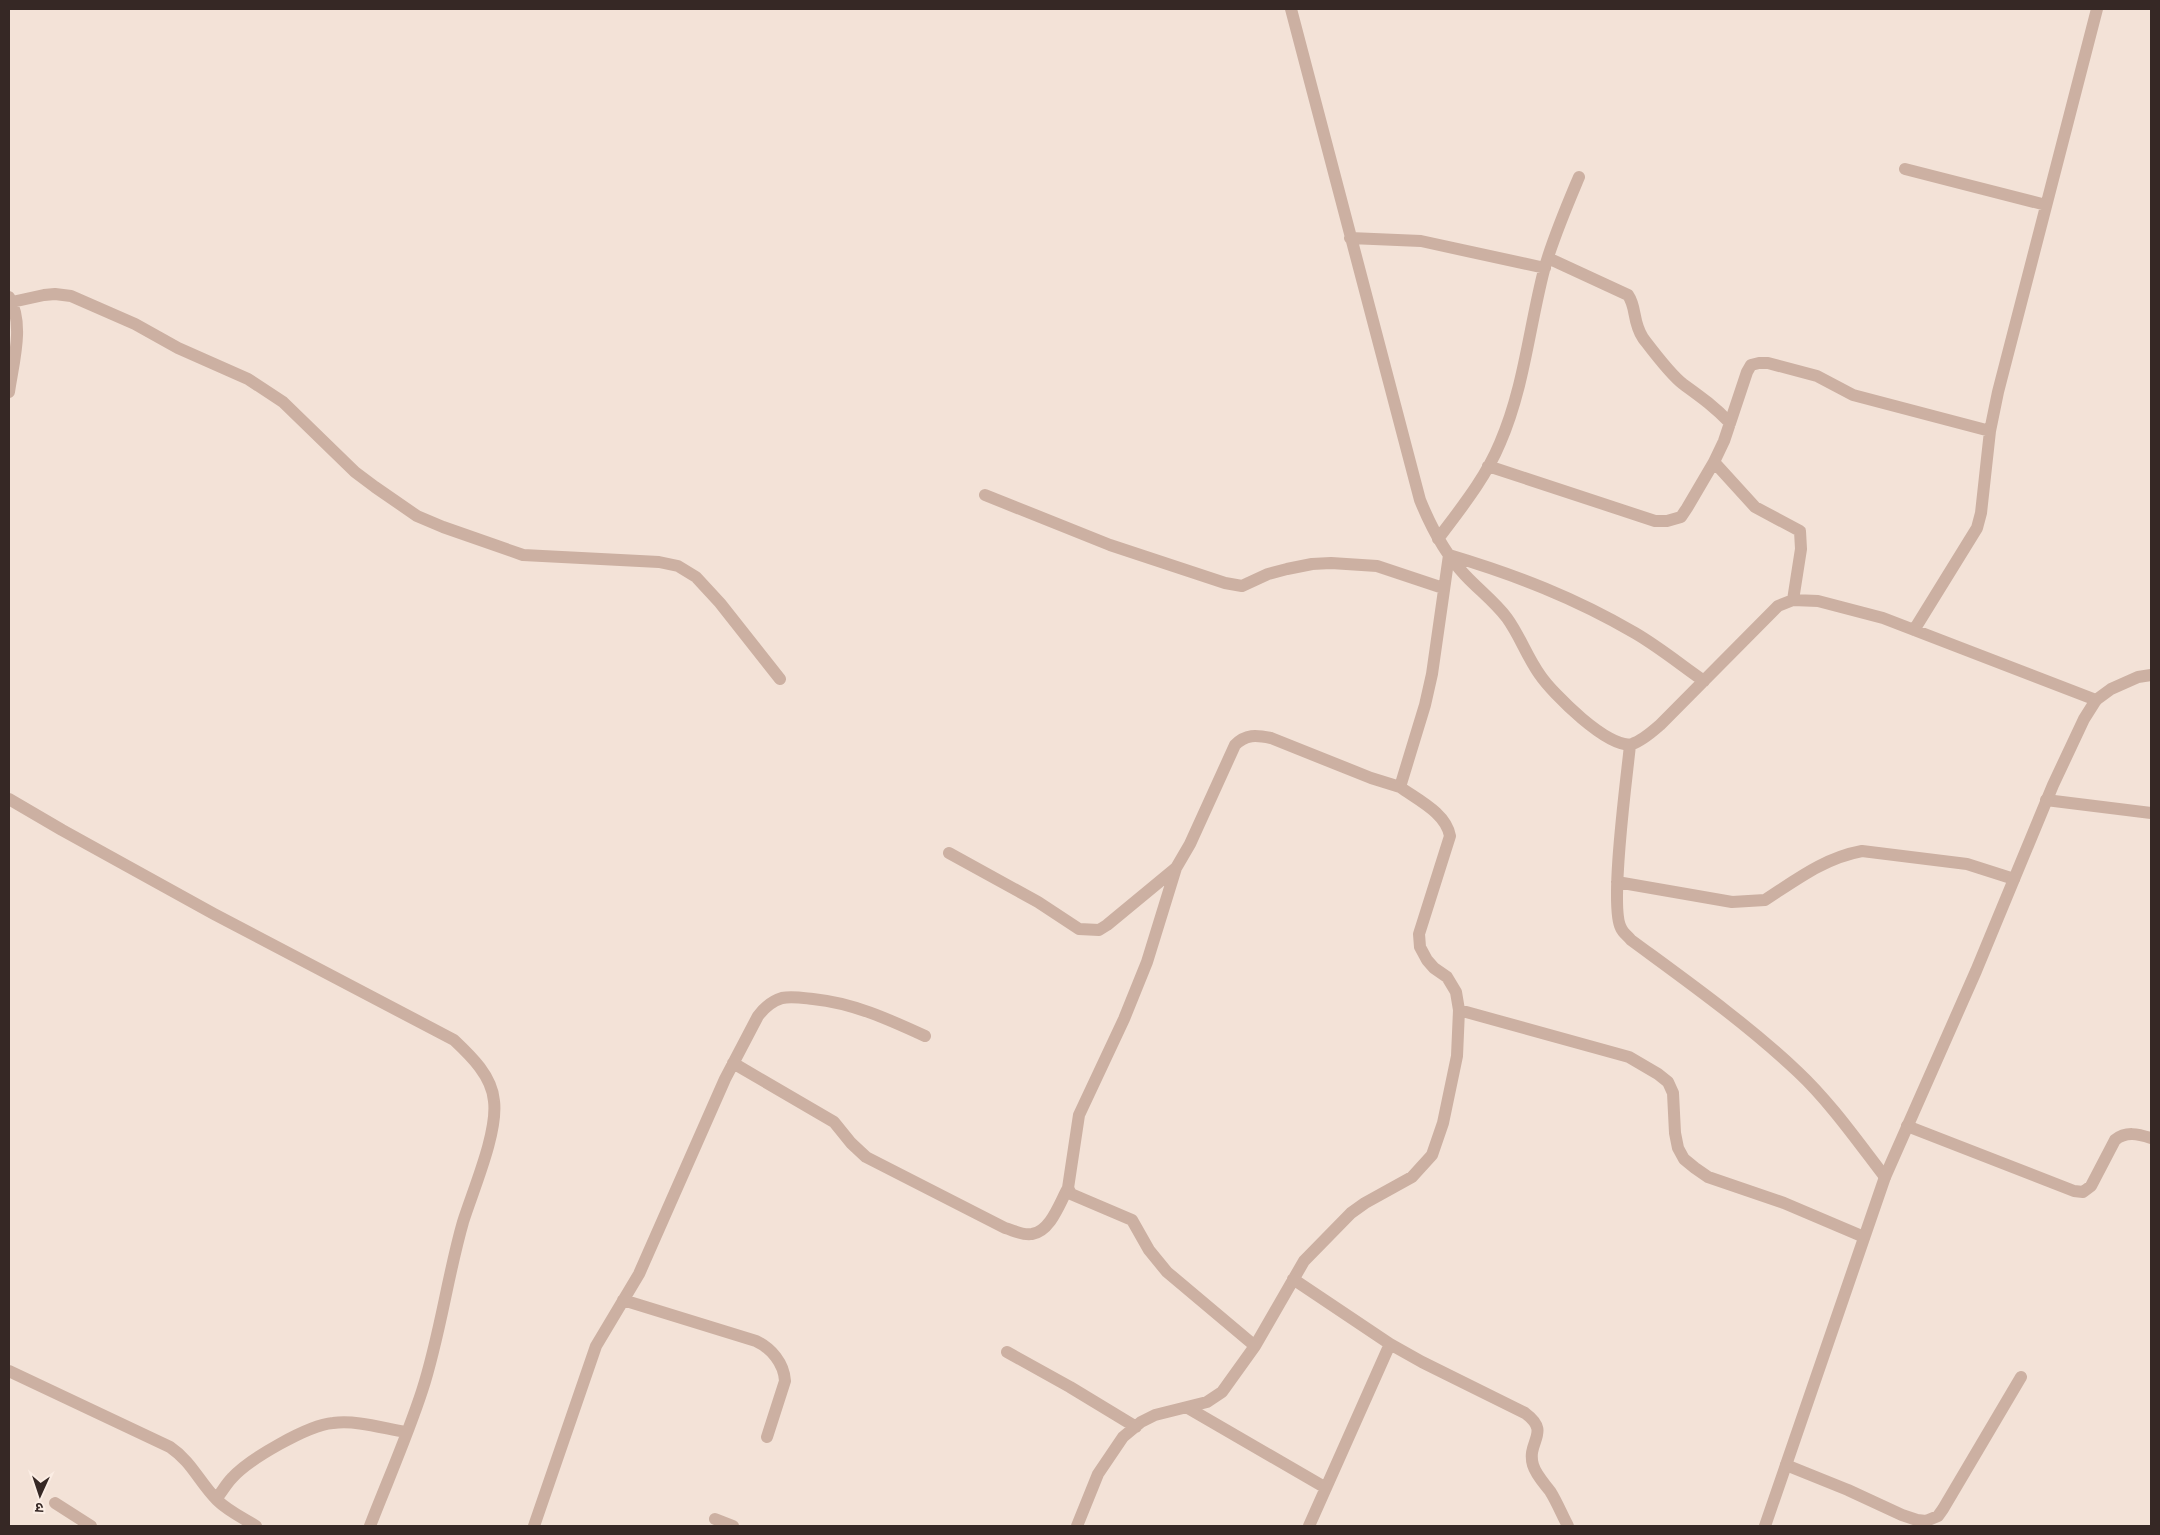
<svg xmlns="http://www.w3.org/2000/svg" width="2160" height="1535" viewBox="0 0 2160 1535" font-family="'Open Sans','Noto Sans Devanagari',sans-serif">
  <style>
    .lines { fill: none; stroke-linecap: round; stroke-linejoin: round }
    .minor { stroke: #ccb0a2; stroke-width: 12 }
    .tertiary { stroke: #ccb0a2; stroke-width: 12 }
  </style>
  <rect width="100%" height="100%" fill="#f3e2d7"/>
  <g class="lines">
    <path class="minor" d="M1291 9 1420 500C1431 527 1444 553 1465 575 1479 590 1495 602 1507 618 1520 636 1527 657 1540 675 1552 693 1609 750 1632 744 1642 741 1652 732 1660 725L1778 606 1793 600 1818 601 1883 618 2096 700
      M1905 169 2046 205
      M1350 238 1421 241 1545 268
      M1548 258 1628 295C1637 308 1632 321 1643 338 1653 351 1670 374 1683 384 1701 397 1715 407 1730 423
      M12 302 44 295 55 294 71 296 135 324 178 348 248 379 283 402 355 472 375 487 417 516 443 527 523 555 659 562 678 566 696 577 720 603 780 679
      M9 392C13 363 25 324 9 297
      M1714 462 1755 507 1800 531 1801 549 1793 600
      M1488 466 1655 521H1667L1681 517 1687 508 1714 462 1724 441 1747 372 1751 365 1759 363H1768L1817 376 1853 395 1990 431
      M985 495 1110 545 1225 583 1242 586 1268 574 1287 569 1312 564 1331 563 1377 566 1443 588
      M1438 539C1461 508 1485 479 1500 443 1524 388 1529 328 1544 270 1553 238 1566 208 1579 177
      M1914 630 1977 528 1981 513 1990 431 1998 392 2097 9
      M1630 745C1627 776 1609 907 1621 928 1623 933 1628 936 1631 940 1688 982 1746 1023 1798 1072 1830 1102 1858 1142 1885 1177
      M9 799 62 830 214 914 454 1040C471 1056 492 1076 494 1101 498 1133 473 1190 463 1222 447 1278 440 1336 422 1391 407 1437 387 1482 370 1526
      M2046 800 2151 813
      M949 853 1038 902 1079 929 1099 930 1107 925 1176 868
      M1617 882 1732 902 1765 900C1796 880 1824 858 1862 851L1967 864 2014 879
      M1459 1010 1629 1057 1658 1074 1668 1082 1673 1093 1675 1133 1678 1148 1684 1159 1695 1168 1708 1177 1784 1203 1864 1237
      M733 1063 834 1122 851 1143 866 1157 1005 1228C1013 1230 1023 1236 1032 1234 1051 1231 1060 1202 1068 1188
      M1907 1126 2074 1191 2083 1192 2091 1186 2115 1140C2126 1131 2138 1134 2151 1138
      M1293 1279 1390 1344 1422 1362 1525 1413C1552 1433 1526 1441 1533 1465 1536 1475 1544 1483 1550 1491 1557 1502 1562 1515 1568 1526
      M623 1300 756 1341C771 1348 784 1363 785 1381L767 1437
      M1255 1346 1167 1272 1149 1250 1132 1220 1071 1194 1068 1188 1079 1115 1124 1019 1147 962 1176 868 1190 844 1235 745C1246 734 1256 735 1271 738L1371 778 1400 787
      M1007 1352 1070 1387 1136 1427
      M9 1371 170 1447C192 1462 199 1482 217 1500 228 1511 243 1518 256 1526
      M1188 1408 1326 1488
      M1786 1465 1848 1490 1902 1515 1917 1520 1926 1521 1938 1516 1943 1509 2021 1377
      M216 1499C222 1492 226 1484 232 1478 249 1459 308 1425 333 1423 357 1420 382 1428 406 1432
      M55 1503 91 1526
      M715 1519 733 1526
      M534 1526 596 1346 639 1274 725 1079 758 1016C764 1008 772 1001 782 998 792 996 803 998 813 999 853 1003 888 1019 925 1036
      M1077 1526 1098 1474 1123 1437 1141 1422 1155 1415 1207 1402 1222 1392 1255 1346 1304 1261 1351 1213 1365 1203 1412 1177 1432 1155 1443 1123 1457 1056 1459 1010 1456 992 1447 977 1434 968 1427 960 1420 947 1419 934 1450 836C1446 813 1418 800 1400 787L1425 705 1432 674 1449 555C1516 575 1575 598 1635 633 1659 647 1681 665 1704 681
      M1309 1526 1390 1344"/>
    <path class="tertiary" d="M1765 1526 1885 1177 1976 971 2053 785 2084 719 2096 700 2111 689 2138 677 2151 675"/>
  </g>
  <rect width="2160" height="1535" fill="none" stroke="#362825" stroke-width="20"/>
  <g transform="translate(40 1495) rotate(183)" stroke="#fbede4" stroke-width="4" paint-order="stroke">
  <path d="M0-4L9 19L0 12L-9 19Z" fill="#362825"/>
  <text y="-8" font-size="14" font-weight="bold" text-anchor="middle" fill="#362825">उ</text>
  </g>
</svg>
